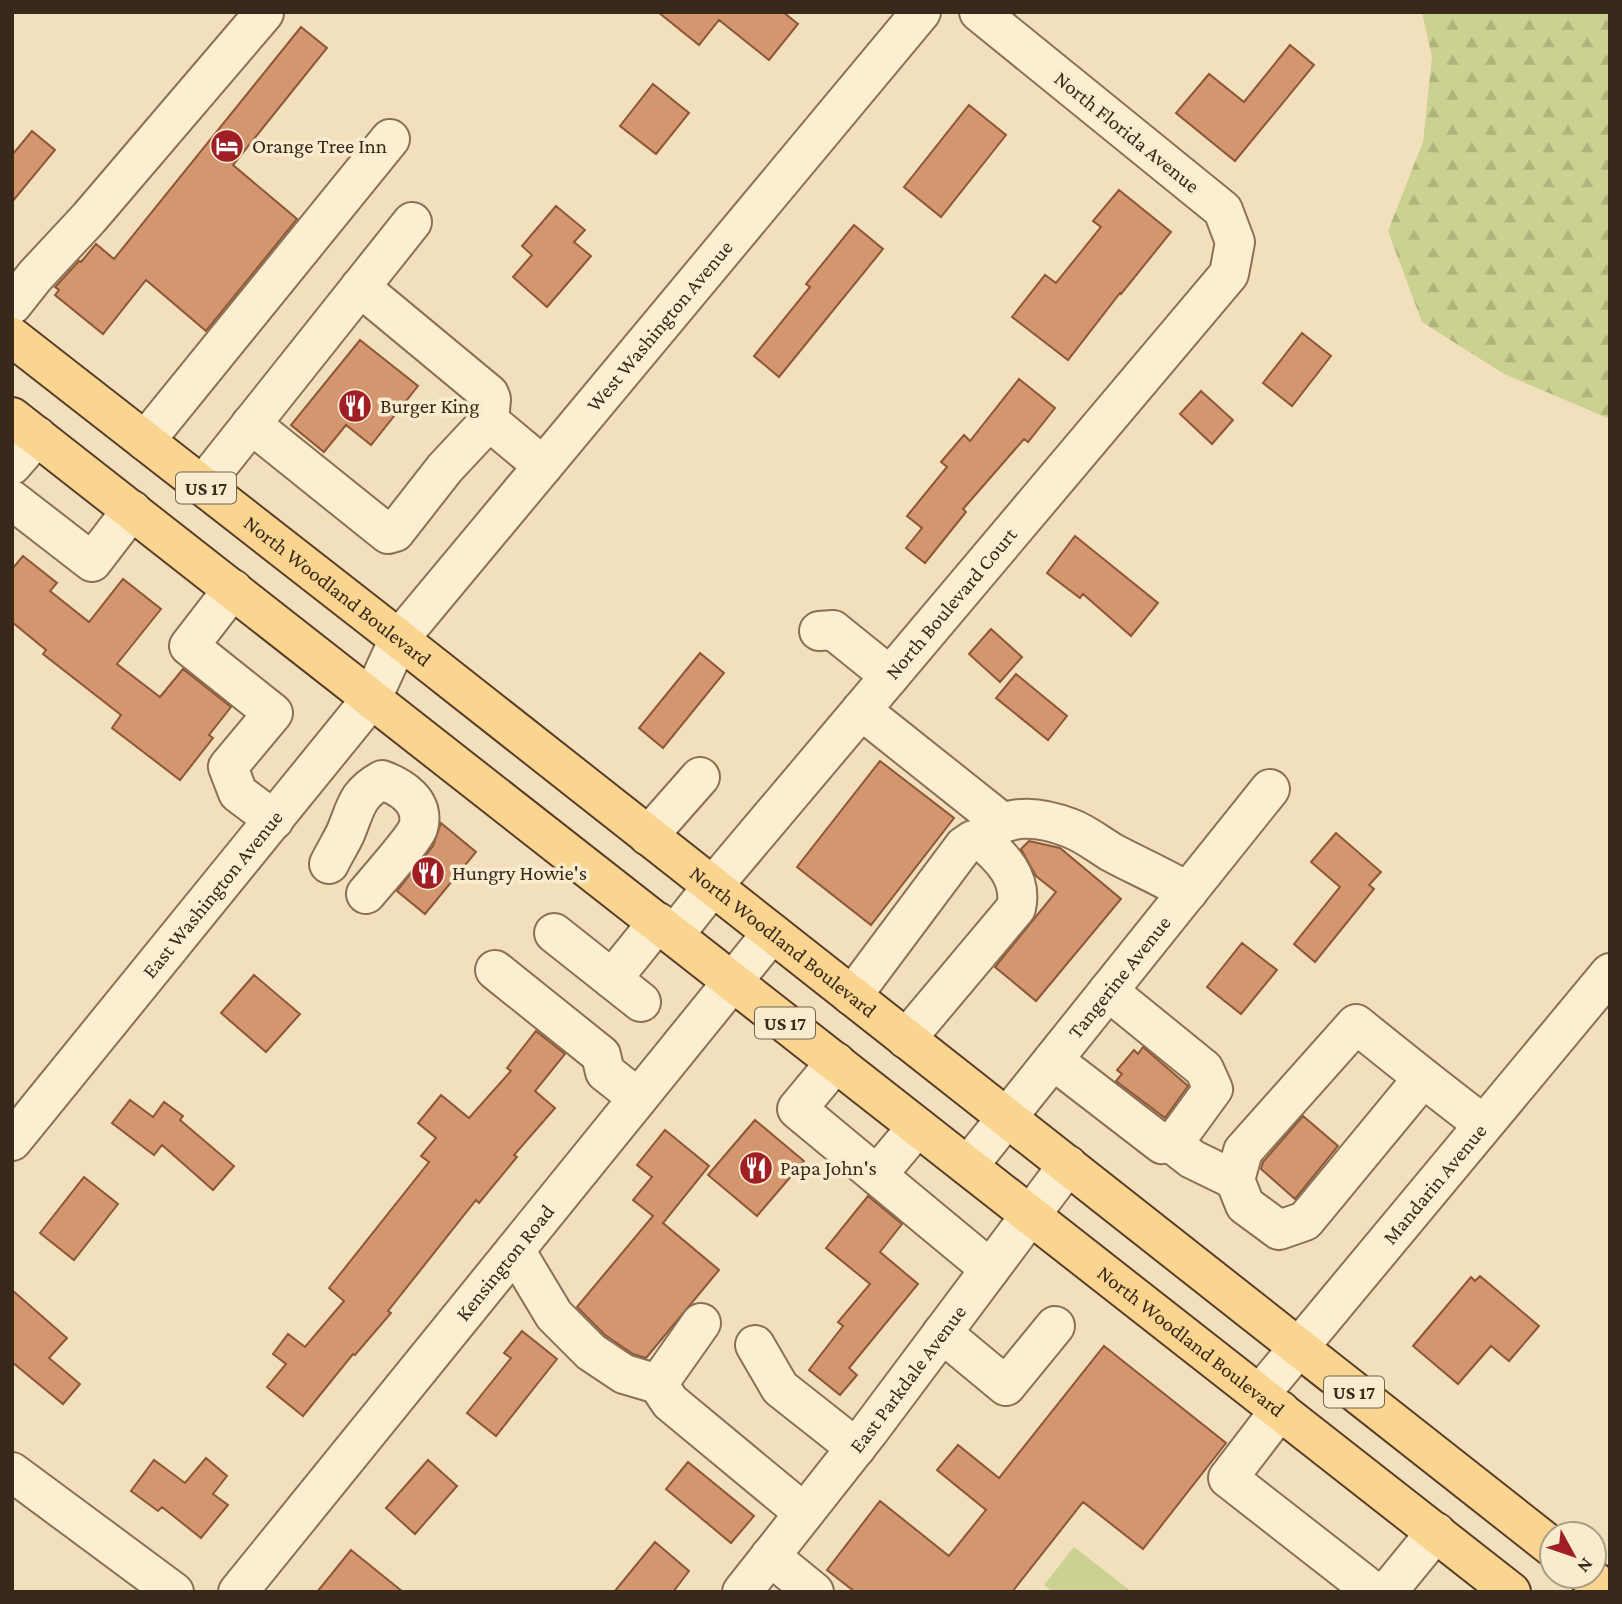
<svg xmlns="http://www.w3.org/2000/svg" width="1622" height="1604" viewBox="0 0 1622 1604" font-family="'Crimson Pro',serif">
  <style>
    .forest { fill: url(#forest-firs) }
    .park { fill: #cbd190 }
    .building { fill: #d4966f; stroke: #8d5738; stroke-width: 2 }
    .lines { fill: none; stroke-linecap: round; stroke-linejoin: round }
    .minor-casing { stroke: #8b7055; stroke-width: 42 }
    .major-casing { stroke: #583e2a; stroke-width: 42 }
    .minor { stroke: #fceed1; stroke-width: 38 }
    .major { stroke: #f9d590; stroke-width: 38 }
    .labels { text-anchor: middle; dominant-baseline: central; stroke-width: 7; stroke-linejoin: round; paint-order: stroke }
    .shield { fill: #f9ebcd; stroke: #736350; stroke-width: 2 }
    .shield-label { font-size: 19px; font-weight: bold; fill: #39291b }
    .street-label { font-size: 21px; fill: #39291b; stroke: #f9ebcd }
    .poi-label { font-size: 21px; fill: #39291b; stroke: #f9ebcd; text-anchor: start }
  </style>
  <defs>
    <pattern id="forest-firs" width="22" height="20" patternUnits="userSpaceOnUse" patternTransform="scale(1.75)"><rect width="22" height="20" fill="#cbd190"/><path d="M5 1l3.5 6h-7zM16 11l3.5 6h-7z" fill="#afb37c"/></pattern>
  </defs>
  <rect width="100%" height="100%" fill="#f2e0bd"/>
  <path class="forest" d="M1422 12H1610V419L1504 374 1422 322 1388 231 1423 142 1432 57Z"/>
  <path class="park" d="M1074 1547 1132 1592H1053L1044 1585Z"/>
  <path class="building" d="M658 12H783L798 24 769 60 719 20 699 45Z
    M301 27 327 48 233 165 297 219 206 331 146 280 103 334 55 295 59 290 55 287 79 261 81 262 96 244 114 259Z
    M1290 45 1314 65 1235 161 1176 113 1209 74 1244 102Z
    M653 84 689 113 656 154 620 126Z
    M969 105 1006 135 941 217 904 187Z
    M32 131 55 150 12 202V155Z
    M1119 190 1171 232 1121 294 1120 293 1068 360 1012 317 1045 275 1056 283 1101 227 1093 221Z
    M556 206 585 230 574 242 591 256 547 307 513 277 532 255 522 246Z
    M854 225 883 249 779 377 754 356 810 287 806 284Z
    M1302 333 1331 356 1292 406 1263 383Z
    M360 340 418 386 371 445 346 425 324 452 291 425Z
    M1019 379 1055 408 1028 442 1024 439 963 509 966 512 925 563 906 548 922 528 907 516 947 467 941 462 964 435 970 441Z
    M1201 391 1233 420 1212 444 1180 414Z
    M1075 536 1158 603 1131 636 1083 594 1080 598 1047 573Z
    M23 556 57 583 50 591 89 622 123 579 161 609 117 664 160 697 183 669 231 707 209 735 213 738 180 780 112 728 121 715 43 654 46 650 12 622V569Z
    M991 629 1022 657 1000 682 969 654Z
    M700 653 724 673 663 748 639 728Z
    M1016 674 1067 716 1048 740 996 698Z
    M880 761 954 818 871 925 797 867Z
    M441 823 476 852 425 914 397 891 433 846Z
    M1336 833 1381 872 1369 885 1374 889 1315 962 1294 944 1340 887 1311 862Z
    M1029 841 1060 848 1121 899 1036 1001 995 967 1056 892 1036 876 1021 849Z
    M1242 943 1277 970 1241 1014 1207 987Z
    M254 975 300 1014 266 1052 221 1013Z
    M536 1031 565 1054 535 1091 555 1108 514 1155 517 1157 479 1203 476 1200 388 1311 391 1313 355 1355 353 1354 303 1416 267 1387 286 1364 273 1354 288 1334 305 1347 344 1301 329 1288 429 1162 421 1156 436 1138 418 1123 441 1095 469 1118 511 1071 507 1068Z
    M1143 1047 1188 1086 1165 1118 1116 1081 1122 1074 1117 1070 1134 1050 1138 1054Z
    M130 1100 153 1117 164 1102 183 1116 180 1120 234 1166 213 1190 162 1145 154 1155 112 1123Z
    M1303 1116 1338 1146 1295 1199 1261 1169 1263 1162Z
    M755 1120 804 1161 757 1216 708 1175Z
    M665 1130 709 1166 663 1223 719 1270 646 1358 633 1354 605 1335 577 1307 653 1216 633 1200 652 1177 637 1165Z
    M84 1177 118 1204 74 1260 40 1233Z
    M868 1196 902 1224 880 1252 918 1284 849 1368 857 1375 840 1395 809 1370 843 1326 838 1322 870 1284 826 1248Z
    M1480 1276 1539 1326 1509 1361 1491 1346 1458 1384 1413 1346 1471 1277 1475 1281Z
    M12 1290 67 1338 49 1358 80 1384 63 1404 12 1362Z
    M522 1331 557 1359 496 1436 467 1413 511 1358 504 1353Z
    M1104 1346 1226 1443 1143 1549 1083 1502 1012 1592H855L827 1570 880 1501 949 1556 986 1510 937 1470 958 1445 999 1478Z
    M206 1458 227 1476 213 1494 228 1505 201 1538 162 1507 158 1511 131 1491 154 1460 185 1483Z
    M428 1460 457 1486 415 1534 386 1508Z
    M688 1462 754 1516 731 1543 666 1489Z
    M655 1542 689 1571 673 1592H614Z
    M351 1550 403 1592H317Z"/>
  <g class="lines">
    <g class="minor-casing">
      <g id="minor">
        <path d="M360 287 489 394 491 399 489 421"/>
        <path d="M12 305 35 276 89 218 264 13"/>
        <path d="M251 424 388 534 395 532 445 468 489 421 543 466"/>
        <path d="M145 441 390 139"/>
        <path d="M12 465 37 436"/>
        <path d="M202 486 412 222"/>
        <path d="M12 500 92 562 132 510"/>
        <path d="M233 589 189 646 273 713 228 767 238 793 274 820"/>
        <path d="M819 631 833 630 890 676"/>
        <path d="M861 710 1003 823"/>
        <path d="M648 836 700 777"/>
        <path d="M980 839C1005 813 1037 815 1070 828 1084 833 1098 844 1111 852 1137 866 1163 877 1188 892"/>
        <path d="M329 864C334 854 340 844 345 834 356 809 355 795 382 780 401 787 426 802 418 828 414 839 376 882 366 894"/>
        <path d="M554 933 612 979 658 922"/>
        <path id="s1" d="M674 935 712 887 1229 274 1235 242 1223 210 979 12"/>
        <path d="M495 970 601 1055 605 1072 638 1098"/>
        <path d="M612 979 641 1002"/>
        <path d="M852 996 964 846 973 840 980 839C1002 857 1023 879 1016 908L906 1039"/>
        <path d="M1053 1060 1162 1144 1178 1137 1213 1089 1204 1069 1108 991"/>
        <path d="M836 1062 797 1109 990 1269"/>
        <path d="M1423 1078 1305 1221 1279 1230 1245 1205 1235 1180 1243 1151 1356 1024C1398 1058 1440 1092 1483 1124"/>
        <path id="s2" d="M12 1141 372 698 399 639 921 12"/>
        <path d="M1169 1141 1192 1159 1235 1180"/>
        <path id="s3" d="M968 1166 1270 789"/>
        <path d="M877 1175 917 1127"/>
        <path d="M515 1250 554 1315 591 1352 624 1374 658 1384"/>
        <path d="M701 1323 658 1384 670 1402 804 1513"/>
        <path d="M942 1333 1006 1386 1055 1326"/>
        <path d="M755 1345 780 1388 856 1448"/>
        <path id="s4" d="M1260 1394 1610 973"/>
        <path d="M1280 1410 1228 1478 1374 1592"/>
        <path d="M12 1472 174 1592"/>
        <path d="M770 1556 814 1592"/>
        <path id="s5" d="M238 1592 772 933"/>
        <path id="s6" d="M742 1592 869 1431 1068 1165"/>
        <path d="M1387 1592 1436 1532"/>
      </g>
    </g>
    <g class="major-casing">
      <g id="major">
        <path id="s7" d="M12 337 399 639 1552 1547"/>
        <path id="s8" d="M12 417 1511 1592"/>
        <path d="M1588 1576 1608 1592"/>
      </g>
    </g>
    <use href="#minor" class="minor"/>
    <use href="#major" class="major"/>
  </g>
  <defs>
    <g id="hotel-disc" transform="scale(1.75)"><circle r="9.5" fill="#a01f24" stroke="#f9ebcd"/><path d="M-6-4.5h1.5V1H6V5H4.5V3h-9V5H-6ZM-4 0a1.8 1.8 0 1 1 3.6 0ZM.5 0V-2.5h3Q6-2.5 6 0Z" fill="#fff"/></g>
    <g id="restaurant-disc" transform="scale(1.75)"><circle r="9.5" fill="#a01f24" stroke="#f9ebcd"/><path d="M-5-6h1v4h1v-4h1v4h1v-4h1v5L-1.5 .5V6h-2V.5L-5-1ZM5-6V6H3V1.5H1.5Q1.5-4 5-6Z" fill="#fff"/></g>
  </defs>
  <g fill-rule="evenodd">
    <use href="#hotel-disc" x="227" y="146"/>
    <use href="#restaurant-disc" x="355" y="406"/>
    <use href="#restaurant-disc" x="428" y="873"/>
    <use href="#restaurant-disc" x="756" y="1168"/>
  </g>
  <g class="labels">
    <g class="shield">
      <rect x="176" y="472.5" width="60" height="31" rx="5"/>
      <rect x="755" y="1007.5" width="60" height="31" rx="5"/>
      <rect x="1324" y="1376.5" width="60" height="31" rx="5"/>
    </g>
    <g class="shield-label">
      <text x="206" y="488">US 17</text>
      <text x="785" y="1023">US 17</text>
      <text x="1354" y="1392">US 17</text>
    </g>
    <g class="street-label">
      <text transform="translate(1127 132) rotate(39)">North Florida Avenue</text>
      <text stroke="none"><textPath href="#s2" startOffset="1043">West Washington Avenue</textPath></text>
      <text stroke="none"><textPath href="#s7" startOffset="413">North Woodland Boulevard</textPath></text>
      <text stroke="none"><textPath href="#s1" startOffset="432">North Boulevard Court</textPath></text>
      <text stroke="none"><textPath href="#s2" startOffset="318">East Washington Avenue</textPath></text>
      <text stroke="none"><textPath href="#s7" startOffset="980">North Woodland Boulevard</textPath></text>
      <text stroke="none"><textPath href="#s3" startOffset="242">Tangerine Avenue</textPath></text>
      <text stroke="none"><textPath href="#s4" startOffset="273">Mandarin Avenue</textPath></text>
      <text stroke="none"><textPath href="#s5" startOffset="424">Kensington Road</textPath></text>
      <text stroke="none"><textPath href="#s8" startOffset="1498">North Woodland Boulevard</textPath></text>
      <text stroke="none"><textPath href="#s6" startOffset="270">East Parkdale Avenue</textPath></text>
    </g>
    <g class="poi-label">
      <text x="252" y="146">Orange Tree Inn</text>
      <text x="380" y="406">Burger King</text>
      <text x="452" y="873">Hungry Howie's</text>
      <text x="780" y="1168">Papa John's</text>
    </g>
  </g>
  <rect width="1622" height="1604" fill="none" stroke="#39291b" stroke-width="28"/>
  <g transform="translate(1573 1555) rotate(130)"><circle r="33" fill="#f9ebcd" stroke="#ac9d86" stroke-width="2"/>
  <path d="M0-5L12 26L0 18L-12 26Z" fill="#a01f24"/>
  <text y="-10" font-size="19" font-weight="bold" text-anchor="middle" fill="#39291b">N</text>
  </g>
</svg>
